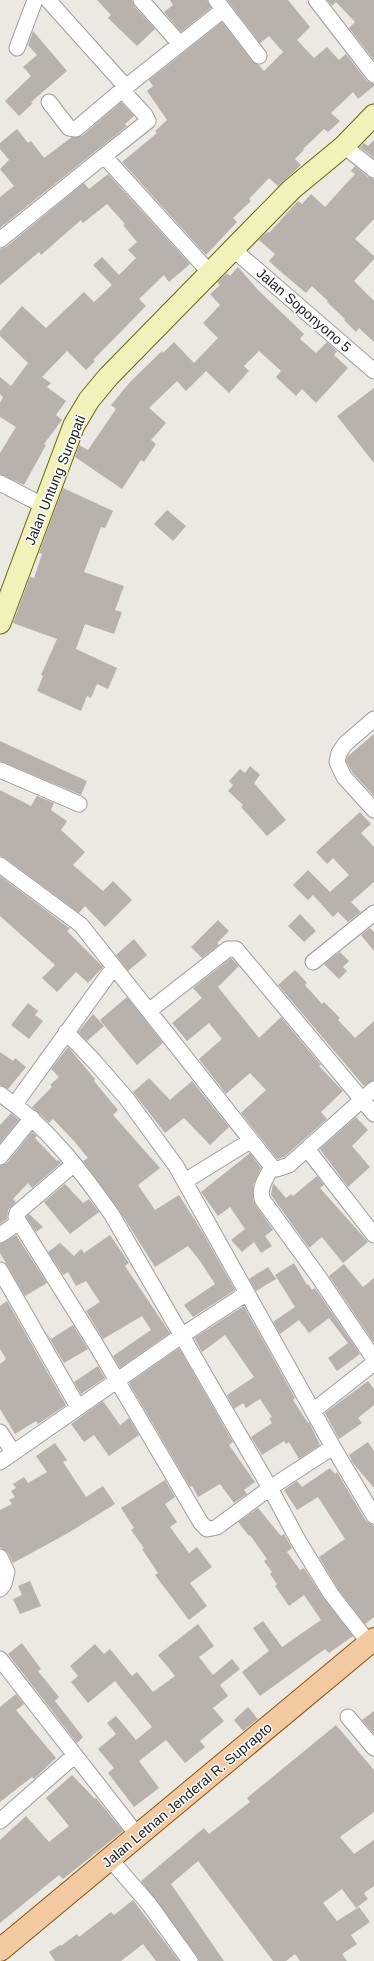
<svg xmlns="http://www.w3.org/2000/svg" width="374" height="1961" viewBox="0 0 374 1961" font-family="Arial,sans-serif">
  <style>
    .building { fill: #b9b1ac }
    .lines { fill: none; stroke-linecap: round; stroke-linejoin: round }
    .street-casing { stroke: #9d9d9d; stroke-width: 17 }
    .secondary-casing { stroke: #65670e; stroke-width: 23 }
    .primary-casing { stroke: #86540d; stroke-width: 24 }
    .street { stroke: #fff; stroke-width: 15 }
    .secondary { stroke: #f3f1ba; stroke-width: 21 }
    .primary { stroke: #f3c9a1; stroke-width: 22 }
    .labels { text-anchor: middle; dominant-baseline: central; stroke-width: 3; stroke-linejoin: round; paint-order: stroke }
    .street-label { font-size: 14px; fill: #1c1c1c; stroke: #fff }
  </style>
  <rect width="100%" height="100%" fill="#ece8e2"/>
  <path class="building" d="M97 0H132L134 6 155 29 137 46 108 18 111 15Z
    M170 0H207L211 8 181 32 164 12 173 5Z
    M227 0H288L310 27 297 40 314 58 327 47 339 60 346 54 367 81 374 84V86L358 99 353 92 331 113 340 121 328 132 324 129 303 149 304 150 295 159 301 165 278 186 269 178 249 199 251 201 233 218 237 222 206 255 122 162 157 133 155 131 167 120 147 91 153 86 149 80 222 22 252 61 259 65 264 71 283 52 269 36 260 43Z
    M327 0H374V60L349 28 355 22 336 2 332 6Z
    M33 31 67 71 31 102 33 103 19 116 5 101 31 76 23 67 37 55 28 45Z
    M121 102 134 116 125 124 127 126 0 228V197L14 186 0 169 9 160 0 149V143L17 129 28 143 31 141 44 158 72 137 82 136Z
    M374 140V158L360 147 364 143 368 146Z
    M355 166 368 177 374 179V219L355 239 374 256V259L354 281 374 301V342L359 328 356 332 344 320 345 319 327 302 328 301 312 286 306 293 280 271 269 261 275 254 259 240 267 232 269 233 298 201 302 204 311 194 325 207 355 174 351 171Z
    M108 174 190 264 169 282 164 275 139 299 146 306 93 360 95 361 86 370 67 351 42 377 51 383 47 387 66 401 56 415 62 420 44 444 46 445 24 485 0 474V453L16 427 0 417V403L3 397 0 394V377L11 386 28 363 0 336V331L22 306 46 328 84 292 94 302 112 285 93 265 102 257 119 275 136 258 128 250 137 242 123 225 125 224 107 204 83 223 81 220 41 255 39 252 0 285V249L6 247 84 183 89 189Z
    M238 267 258 290 304 334 300 339 316 353 327 342 337 351 334 355 348 368 316 403 302 389 296 396 276 377 281 371 259 351 244 366 249 371 229 393 206 371 186 391 177 381 149 408 166 423 151 440 156 444 144 462 141 460 122 489 75 457 79 445 88 450 116 409 111 405 131 381 162 351 163 353 174 342 194 363 218 338 203 323 220 305 210 294 220 285 217 282 227 273 230 276Z
    M374 388V463L337 416Z
    M63 488 113 511 105 528 101 527 84 572 124 586 115 610 122 612 114 634 85 624 76 649 117 668 108 689 97 684 91 698 87 696 81 711 37 691 43 676 41 675 57 639 13 623 30 577 34 578 42 554 39 553Z
    M167 510 186 526 173 541 154 524Z
    M374 734V796L352 772 346 761 347 757Z
    M0 741 87 781 81 795 0 761Z
    M250 766 260 775 254 783 286 820 267 836 241 807 243 805 228 791 233 785 229 781 240 769 245 773Z
    M0 790 31 806 37 796 54 803 51 810 67 821 61 830 85 852 73 865 103 891 113 881 132 900 105 927 85 906 79 913 5 858 0 856Z
    M360 812 371 824 361 833 374 847V882L351 902 361 912 348 922 338 912 333 917 313 895 308 900 293 885 308 870 330 892 349 875 333 858 327 864 316 852Z
    M0 876 68 927 70 928 67 931 103 967 88 983 76 972 57 992 42 978 55 965 0 916Z
    M300 914 316 931 304 942 288 926Z
    M218 920 229 931 217 943 219 945 202 958 191 947Z
    M370 928 374 932V951L361 935Z
    M134 939 147 955 128 971 116 955Z
    M340 952 349 961 343 967 347 971 339 979 324 964Z
    M231 958 239 966 218 987 259 1038 281 1017 321 1065 319 1066 343 1091 321 1112 327 1119 284 1157 277 1159 241 1113 266 1090 250 1073 226 1094 199 1059 222 1039 209 1023 187 1041 172 1023 202 998 193 988Z
    M295 970 307 983 305 985 322 1004 324 1002 340 1018 338 1020 355 1038 374 1021V1080L364 1086 278 985Z
    M127 997 163 1043 137 1065 100 1020Z
    M28 1003 38 1011 35 1015 43 1021 29 1039 11 1025Z
    M93 1014 104 1026 87 1041 78 1032Z
    M68 1047 95 1079 94 1081 118 1110 113 1115 160 1168 138 1185 155 1210 179 1195 203 1233 235 1290 193 1317 184 1305 215 1284 200 1261 188 1246 155 1267 119 1210 83 1161 88 1158 74 1141 53 1119 49 1123 32 1107 52 1087 50 1085 59 1077 51 1069Z
    M0 1052 13 1061 15 1058 26 1067 8 1089 0 1085Z
    M149 1078 170 1100 192 1081 229 1127 210 1145 184 1118 165 1133 133 1092Z
    M11 1113 19 1120 0 1143V1125Z
    M356 1117 368 1130 352 1146 370 1167 348 1187 320 1149Z
    M32 1132 37 1136 35 1138 57 1161 59 1160 61 1163 32 1188 28 1183 13 1199 16 1202 8 1210 7 1219 0 1224V1166L7 1163Z
    M250 1153 261 1168 253 1185V1201L273 1230 265 1236 272 1246 261 1253 254 1242 242 1252 231 1240 245 1229 230 1207 218 1216 201 1192Z
    M317 1176 324 1185 320 1188 368 1242 343 1263 322 1237 309 1248 271 1195 273 1183 286 1198 291 1194 293 1196Z
    M65 1184 83 1203 89 1199 99 1212 70 1234 44 1202Z
    M29 1214 43 1227 36 1232 26 1217Z
    M16 1235 47 1283 25 1296 0 1253V1244Z
    M110 1235 129 1263 125 1266 170 1333 120 1368 113 1356 151 1330 142 1316 103 1339 86 1311 100 1302 86 1281 76 1286 68 1272 63 1275 48 1252 60 1243 74 1256 81 1249 84 1253Z
    M294 1263 307 1285 308 1284 312 1290 315 1288 360 1354 337 1371 328 1358 348 1343 329 1318 309 1333 299 1320 280 1334 273 1322 295 1307 275 1275Z
    M344 1264 363 1287 374 1278V1343L329 1276Z
    M268 1267 276 1279 256 1291 249 1279Z
    M7 1301 66 1405 38 1424 36 1421 15 1434 0 1409V1364L6 1359 0 1349V1306Z
    M244 1306 295 1398 293 1400 308 1423 309 1422 320 1445 299 1459 289 1442 286 1444 284 1441 262 1455 251 1437 272 1423 269 1418 272 1417 260 1399 246 1408 243 1403 234 1409 227 1395 254 1377 225 1335 202 1352 194 1338Z
    M73 1325 88 1349 64 1363 45 1331 51 1339Z
    M179 1348 233 1442 229 1445 255 1482 244 1490 247 1494 234 1503 220 1484 198 1497 192 1486 190 1487 129 1383Z
    M98 1366 105 1378 81 1394 74 1382Z
    M368 1381 374 1389V1405L358 1418 362 1423 339 1439 325 1413Z
    M103 1401 120 1425 129 1418 139 1435 109 1456 94 1435 84 1442 71 1424Z
    M368 1442 374 1451V1488L353 1463 349 1455Z
    M55 1443 67 1460 63 1462 86 1497 103 1486 115 1504 68 1533 13 1563 8 1553 0 1547V1510L12 1504 9 1500 15 1497 11 1491 16 1488 13 1484 24 1477 28 1483 47 1472 36 1456Z
    M330 1468 335 1474 337 1472 366 1521 374 1526V1617L365 1624 338 1589 319 1557 345 1539 318 1497 297 1510 284 1490 297 1481 302 1487Z
    M165 1480 175 1497 165 1504 177 1522 170 1527 189 1553 197 1547 212 1567 190 1583 207 1606 189 1620 155 1575 158 1573 142 1549 144 1548 131 1530 134 1528 121 1508Z
    M258 1508 281 1536 284 1534 292 1548 287 1552 300 1570 304 1568 324 1599 353 1636 329 1653 325 1649 260 1696 242 1672 269 1651 253 1628 263 1621 282 1647 321 1620 304 1595 289 1606 275 1586 277 1584 270 1574 272 1572 264 1561 267 1559 250 1535 249 1536 238 1522Z
    M30 1581 41 1606 20 1614 13 1599 22 1595 18 1586Z
    M198 1624 214 1646 199 1657 213 1675 232 1659 240 1669 220 1685 228 1696 213 1708 224 1721 200 1741 205 1747 185 1763 166 1740 139 1761 159 1788 134 1807 108 1773 114 1768 98 1749 116 1734 107 1723 116 1716 136 1740 152 1727 115 1681 88 1703 71 1682 78 1676 70 1666 95 1644 104 1654 110 1649 132 1676 137 1672 153 1692 175 1676 158 1655Z
    M22 1643 41 1669 38 1671 59 1697 55 1701 83 1737 77 1743 8 1654Z
    M16 1694 24 1704 16 1710 56 1758 34 1779 32 1777 0 1802V1707Z
    M248 1707 258 1719 243 1731 234 1720Z
    M374 1711V1734L362 1720Z
    M336 1725 374 1770V1812L340 1837 354 1854 374 1840V1886L364 1893 368 1899 356 1908 342 1889 323 1903 337 1921 359 1907 370 1922 351 1935 357 1944 342 1954 347 1961H300L295 1954 286 1961H273L198 1861 171 1884 224 1961H199L197 1956 141 1881 204 1828 209 1834 250 1802 247 1798Z
    M72 1775 95 1799 96 1798 123 1831 63 1879 59 1875 0 1923V1840L26 1816 49 1842 69 1826 46 1798Z
    M133 1900 179 1961H156L143 1944 121 1961H55L49 1952 60 1945 61 1946 77 1934 79 1937 111 1912 114 1915Z"/>
  <g class="lines">
    <g class="street-casing">
      <path id="street" d="M48 0 126 87
        M141 0 180 44
        M216 0 259 56
        M316 0 374 75
        M17 48 35 0
        M49 102 69 128 76 129 122 90
        M344 146 374 170
        M104 156 148 121 145 115 122 90 223 10
        M0 240 104 156 211 274
        M234 250 374 371
        M0 483 44 506
        M374 719 345 744 339 753 337 762 344 777 374 810
        M0 770 79 804
        M0 865 81 925 272 1167 277 1169 289 1165 374 1089
        M313 962 374 913
        M150 1010 228 949H236L374 1114
        M66 1032 94 1061 127 1099 176 1166 333 1447 374 1516
        M0 1094C46 1125 80 1169 112 1215L270 1488 299 1542 331 1594 369 1643
        M15 1104 114 967
        M308 1150 374 1235
        M0 1157 32 1118
        M74 1164 17 1213 16 1217 95 1343 201 1523 207 1529 217 1527 270 1488 333 1447
        M272 1167C266 1178 259 1187 262 1199L318 1276 374 1359
        M185 1181 250 1141
        M0 1235 19 1222
        M0 1270 78 1407
        M313 1411 374 1363
        M0 1432 13 1452
        M0 1462 181 1336 247 1293
        M0 1557 7 1572 4 1584 0 1589
        M0 1659 138 1836
        M348 1717 374 1748
        M0 1821 74 1756
        M110 1859 149 1904 190 1961"/>
    </g>
    <g class="secondary-casing">
      <path id="secondary" d="M0 623 74 425 89 400 108 377 292 189 344 146 374 115"/>
    </g>
    <g class="primary-casing">
      <path id="primary" d="M0 1950 374 1639"/>
    </g>
    <use href="#street" class="street"/>
    <use href="#secondary" class="secondary"/>
    <use href="#primary" class="primary"/>
  </g>
  <g class="labels">
    <g class="street-label">
      <text transform="translate(304 310) rotate(41)">Jalan Soponyono 5</text>
      <text transform="translate(55 480) rotate(-68)">Jalan Untung Suropati</text>
      <text transform="translate(187 1795) rotate(-40)">Jalan Letnan Jenderal R. Suprapto</text>
    </g>
  </g>
</svg>
